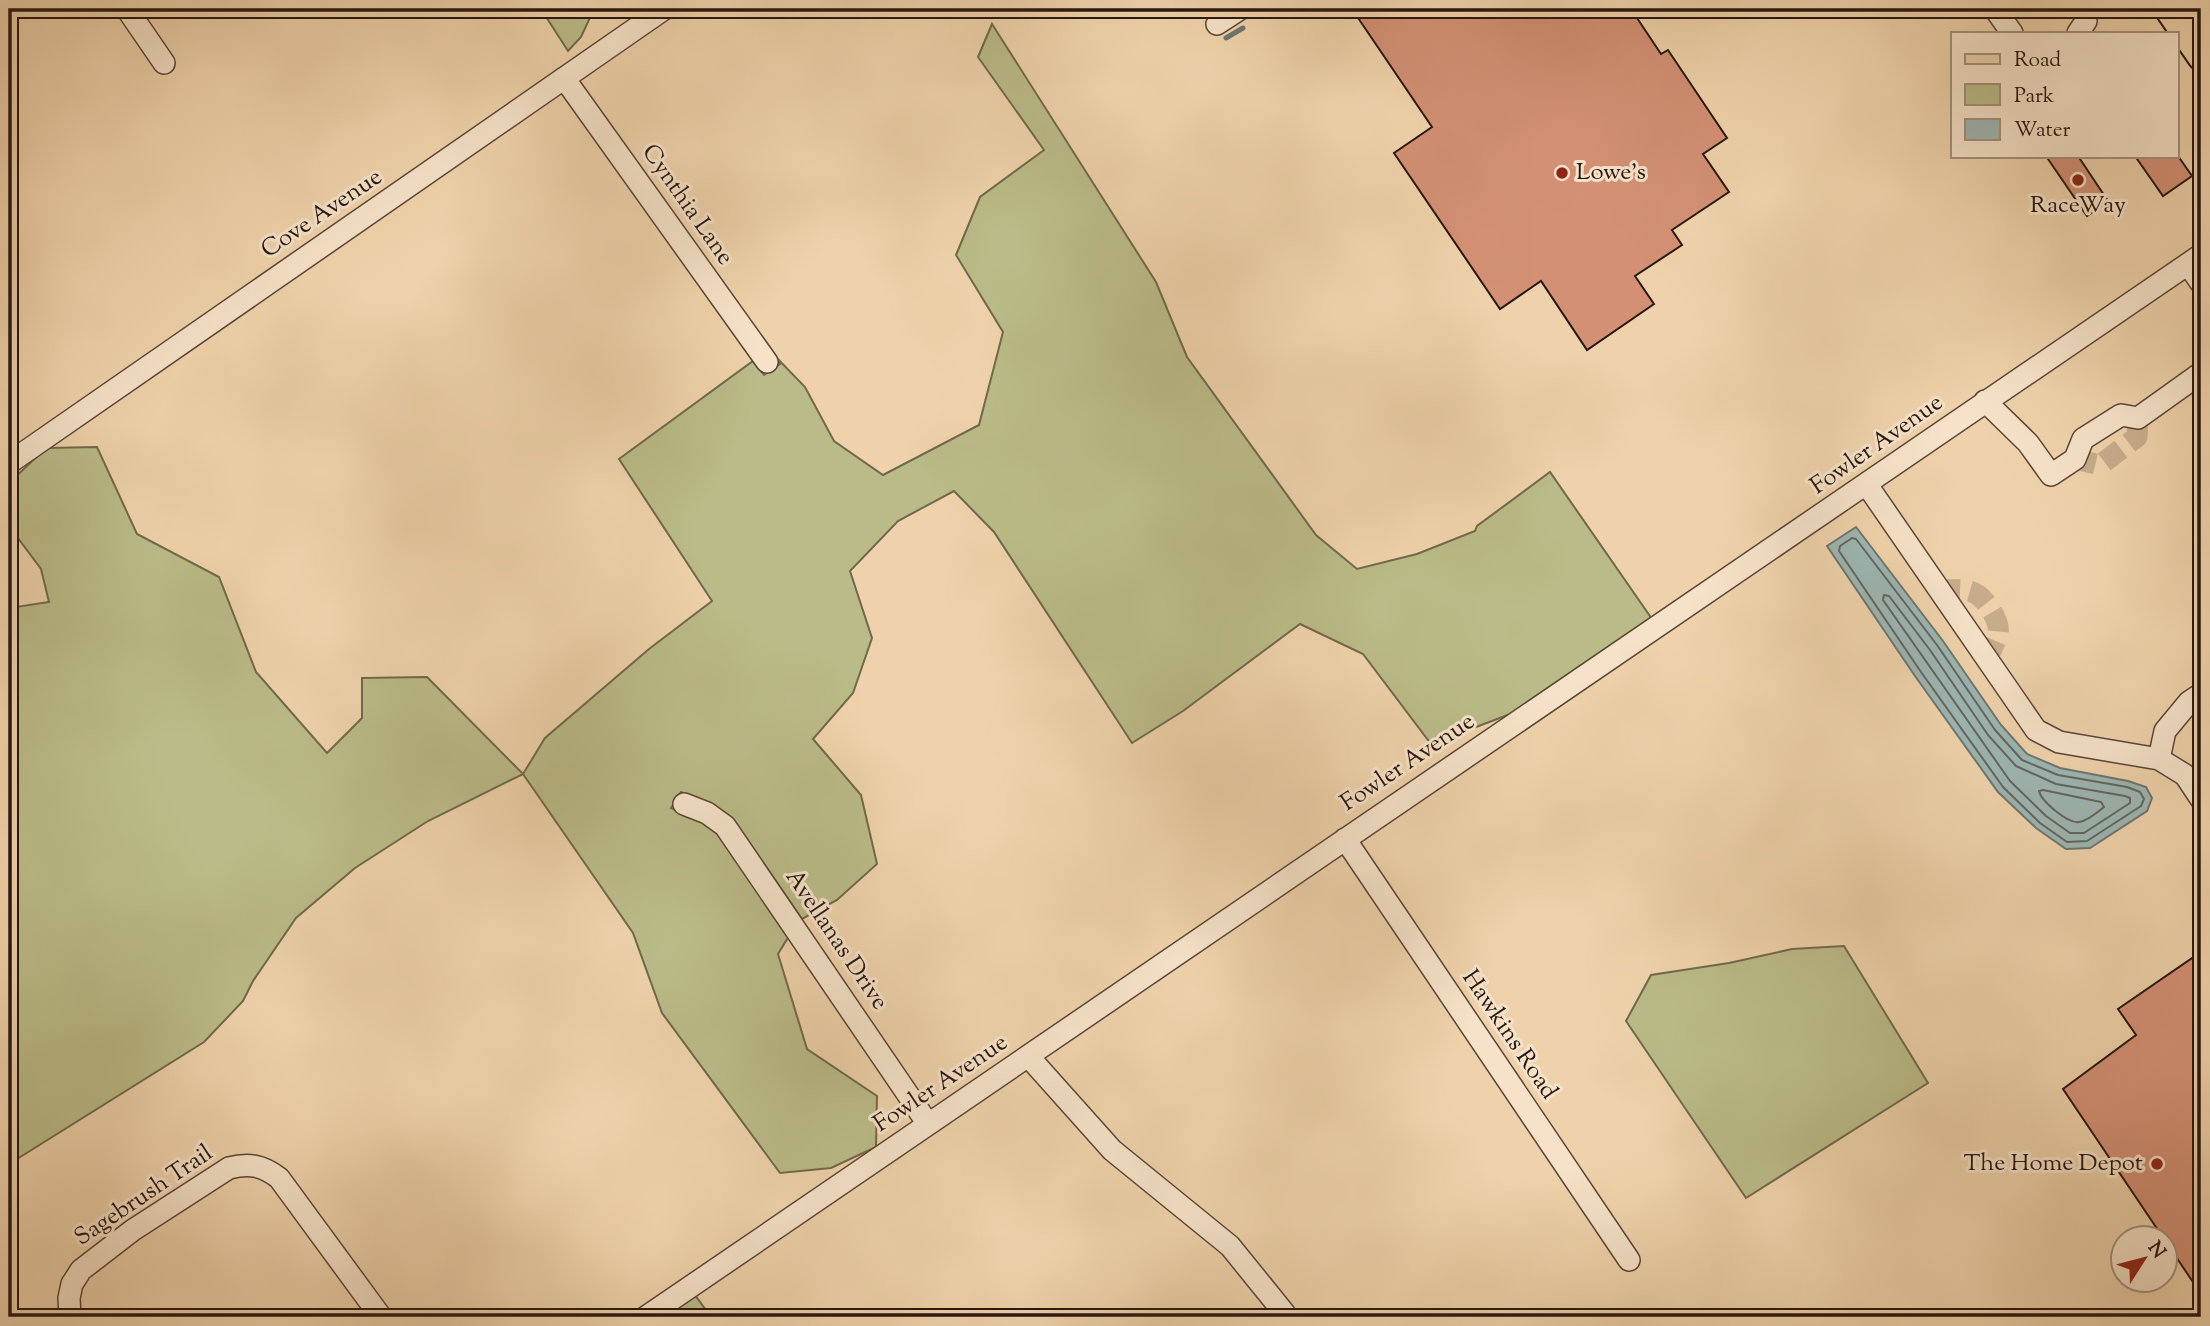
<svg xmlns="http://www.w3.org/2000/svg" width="2210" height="1326" viewBox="0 0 2210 1326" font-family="'Sorts Mill Goudy',serif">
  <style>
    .green { fill: #babb88; stroke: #71694c; stroke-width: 2 }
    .water { fill: #9cb6b2; stroke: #6e7671; stroke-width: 2 }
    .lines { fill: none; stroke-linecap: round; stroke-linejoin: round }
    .shore { stroke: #626661; stroke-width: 2 }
    .stream { stroke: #6e7671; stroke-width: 5 }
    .building { fill: #d39075; stroke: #281710; stroke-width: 2 }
    .minor-tunnel { stroke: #c7ad8c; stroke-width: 21; stroke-dasharray: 21 10; stroke-linecap: butt }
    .minor-casing { stroke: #5a4637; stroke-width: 24 }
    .major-casing { stroke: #281710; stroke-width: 30 }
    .minor { stroke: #f5e2c8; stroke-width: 21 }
    .major { stroke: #efd2ab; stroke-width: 26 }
    .poi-dot { fill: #8f2418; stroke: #f5e2c8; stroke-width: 2.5 }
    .labels { text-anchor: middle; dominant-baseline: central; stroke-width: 6; stroke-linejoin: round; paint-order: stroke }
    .poi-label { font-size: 24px; fill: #281710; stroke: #f5e2c8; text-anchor: start }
    .street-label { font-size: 24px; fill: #281710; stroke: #f5e2c8 }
  </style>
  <rect width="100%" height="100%" fill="#efd2ab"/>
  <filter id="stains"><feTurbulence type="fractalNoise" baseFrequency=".00286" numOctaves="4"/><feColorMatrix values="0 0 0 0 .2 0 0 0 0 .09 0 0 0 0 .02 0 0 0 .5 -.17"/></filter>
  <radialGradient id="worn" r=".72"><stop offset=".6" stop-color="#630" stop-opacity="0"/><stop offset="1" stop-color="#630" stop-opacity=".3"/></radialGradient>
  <path class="green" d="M541 9H594L581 37 568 51Z
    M992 24 1156 282 1187 357 1316 535 1357 569 1417 554 1475 531 1477 526 1550 472 1652 619 1513 713 1431 744 1363 654 1300 624 1183 711 1132 743 994 532 954 491 898 521 850 571 872 638 853 693 813 739 861 795 877 864 837 900 802 919 734 820 712 805 681 792 671 808 701 821 718 833 789 936 778 954 807 1049 877 1096 876 1147 831 1168 780 1173 662 1013 633 933 523 774 428 821 355 868 296 918 253 981 243 1001 204 1042 9 1164V608L49 602 41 569 12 530 9 510V483L46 448 97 447 137 534 219 577 256 672 327 753 362 718V678L427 677 523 774 545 738 649 649 712 601 619 459 753 361 764 375 780 364 774 355 805 387 834 441 883 475 979 425 1003 332 956 255 980 197 1044 150 978 57Z
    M1844 946 1928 1083 1746 1198 1626 1021 1651 975 1729 963 1792 949Z
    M695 1295 711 1317H662Z"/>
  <path class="water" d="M1856 527 1943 641 2001 725 2027 754 2060 768 2128 781 2146 787 2152 798 2147 811 2090 848 2066 849 2036 828 1998 792 1915 676 1827 546Z"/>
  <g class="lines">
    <path class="shore" d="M1852 538 1856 539 1937 645 1995 730 2022 760 2058 775 2127 787 2140 792 2144 799 2141 806 2087 841 2067 842 2040 823 2003 787 1921 672 1839 551 1840 546Z
      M1884 595 1889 596 1930 650 1988 735 2016 766 2056 784 2125 796 2130 798V803L2084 833H2070L2046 816 2010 781 1883 600Z
      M2043 790 2101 802 2104 807C2098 812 2087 821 2079 822 2068 824 2041 801 2039 791Z"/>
    <path class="stream" d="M1226 38 1243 28"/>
  </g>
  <path class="building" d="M1352 9H1631L1661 54 1668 50 1727 138 1703 154 1729 192 1672 230 1682 245 1635 276 1654 304 1587 350 1541 281 1500 309 1394 153 1432 127Z
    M2046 156H2078L2108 201 2087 216Z
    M2135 156H2178L2192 176 2163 196Z
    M2201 952V1294L2063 1089 2136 1035 2118 1009Z"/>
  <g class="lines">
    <path class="minor-tunnel" d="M2075 459 2100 465 2137 437 2138 418
      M1939 590C1963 590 1975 586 1989 607 2005 631 1998 635 1987 659"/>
    <g class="minor-casing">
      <path id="minor" d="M127 9 164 63
        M1995 9 2012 33
        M1217 24 1240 9
        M2078 33 2086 21 2084 9
        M564 78 767 362
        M2188 264 2201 283
        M1985 401 2028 443 2051 475 2075 459 2083 439 2121 415 2138 418 2201 373
        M9 463 664 9
        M1867 485 2036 730 2059 742 2159 759 2185 775 2201 799
        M2159 759 2165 731 2189 702 2201 694
        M684 804 707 813 725 826 928 1124
        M1345 839 1629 1260
        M1028 1056 1112 1150 1230 1246 1285 1314
        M70 1317 69 1298 72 1284 81 1270 133 1230 229 1168C249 1163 262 1165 279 1178L381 1317
        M646 1317 2201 255"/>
    </g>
    <g class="major-casing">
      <path id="major" d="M2168 9 2201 57
        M2191 9 2201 23"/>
    </g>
    <use href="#minor" class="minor"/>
    <use href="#major" class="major"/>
  </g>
  <g class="poi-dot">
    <circle cx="1562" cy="173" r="7"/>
    <circle cx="2078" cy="180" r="7"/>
    <circle cx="2157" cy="1164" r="7"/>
  </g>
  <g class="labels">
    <g class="poi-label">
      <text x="1576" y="173">Lowe's</text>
      <text x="2078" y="206" text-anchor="middle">RaceWay</text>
      <text x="2143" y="1164" text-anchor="end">The Home Depot</text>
    </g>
    <g class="street-label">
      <text transform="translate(687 205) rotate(55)">Cynthia Lane</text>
      <text transform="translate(322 214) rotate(-34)">Cove Avenue</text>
      <text transform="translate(1877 445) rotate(-35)">Fowler Avenue</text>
      <text transform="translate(1408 763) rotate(-34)">Fowler Avenue</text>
      <text transform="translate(836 940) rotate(56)">Avellanas Drive</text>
      <text transform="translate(1509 1035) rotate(56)">Hawkins Road</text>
      <text transform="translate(941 1084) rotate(-34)">Fowler Avenue</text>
      <text transform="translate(144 1196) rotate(-34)">Sagebrush Trail</text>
    </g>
  </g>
  <rect width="2210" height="1326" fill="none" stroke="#efd2ab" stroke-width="35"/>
  <rect x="10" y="10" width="2189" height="1305" fill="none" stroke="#281710" stroke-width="3.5"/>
  <rect x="18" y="18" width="2175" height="1291" fill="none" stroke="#281710" stroke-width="2"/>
  <rect x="1951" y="32" width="228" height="126" fill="#f5e2c8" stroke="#a3917e" stroke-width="2"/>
  <rect x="1965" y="54" width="35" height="10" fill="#efd2ab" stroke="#a3917e" stroke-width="2"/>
  <text x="2014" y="66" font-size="21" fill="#281710">Road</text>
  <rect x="1965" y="84" width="35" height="21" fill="#babb88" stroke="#a3917e" stroke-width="2"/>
  <text x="2014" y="102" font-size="21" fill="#281710">Park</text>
  <rect x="1965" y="119" width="35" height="21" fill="#9cb6b2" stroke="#a3917e" stroke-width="2"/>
  <text x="2014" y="136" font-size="21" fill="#281710">Water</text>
  <g transform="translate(2144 1259) rotate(54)"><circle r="33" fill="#f5e2c8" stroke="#a3917e" stroke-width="2"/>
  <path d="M0-5L12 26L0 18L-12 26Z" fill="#8f2418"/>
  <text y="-10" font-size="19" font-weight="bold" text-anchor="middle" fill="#281710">N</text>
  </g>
  <rect width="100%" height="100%" filter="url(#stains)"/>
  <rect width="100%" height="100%" fill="url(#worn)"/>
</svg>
